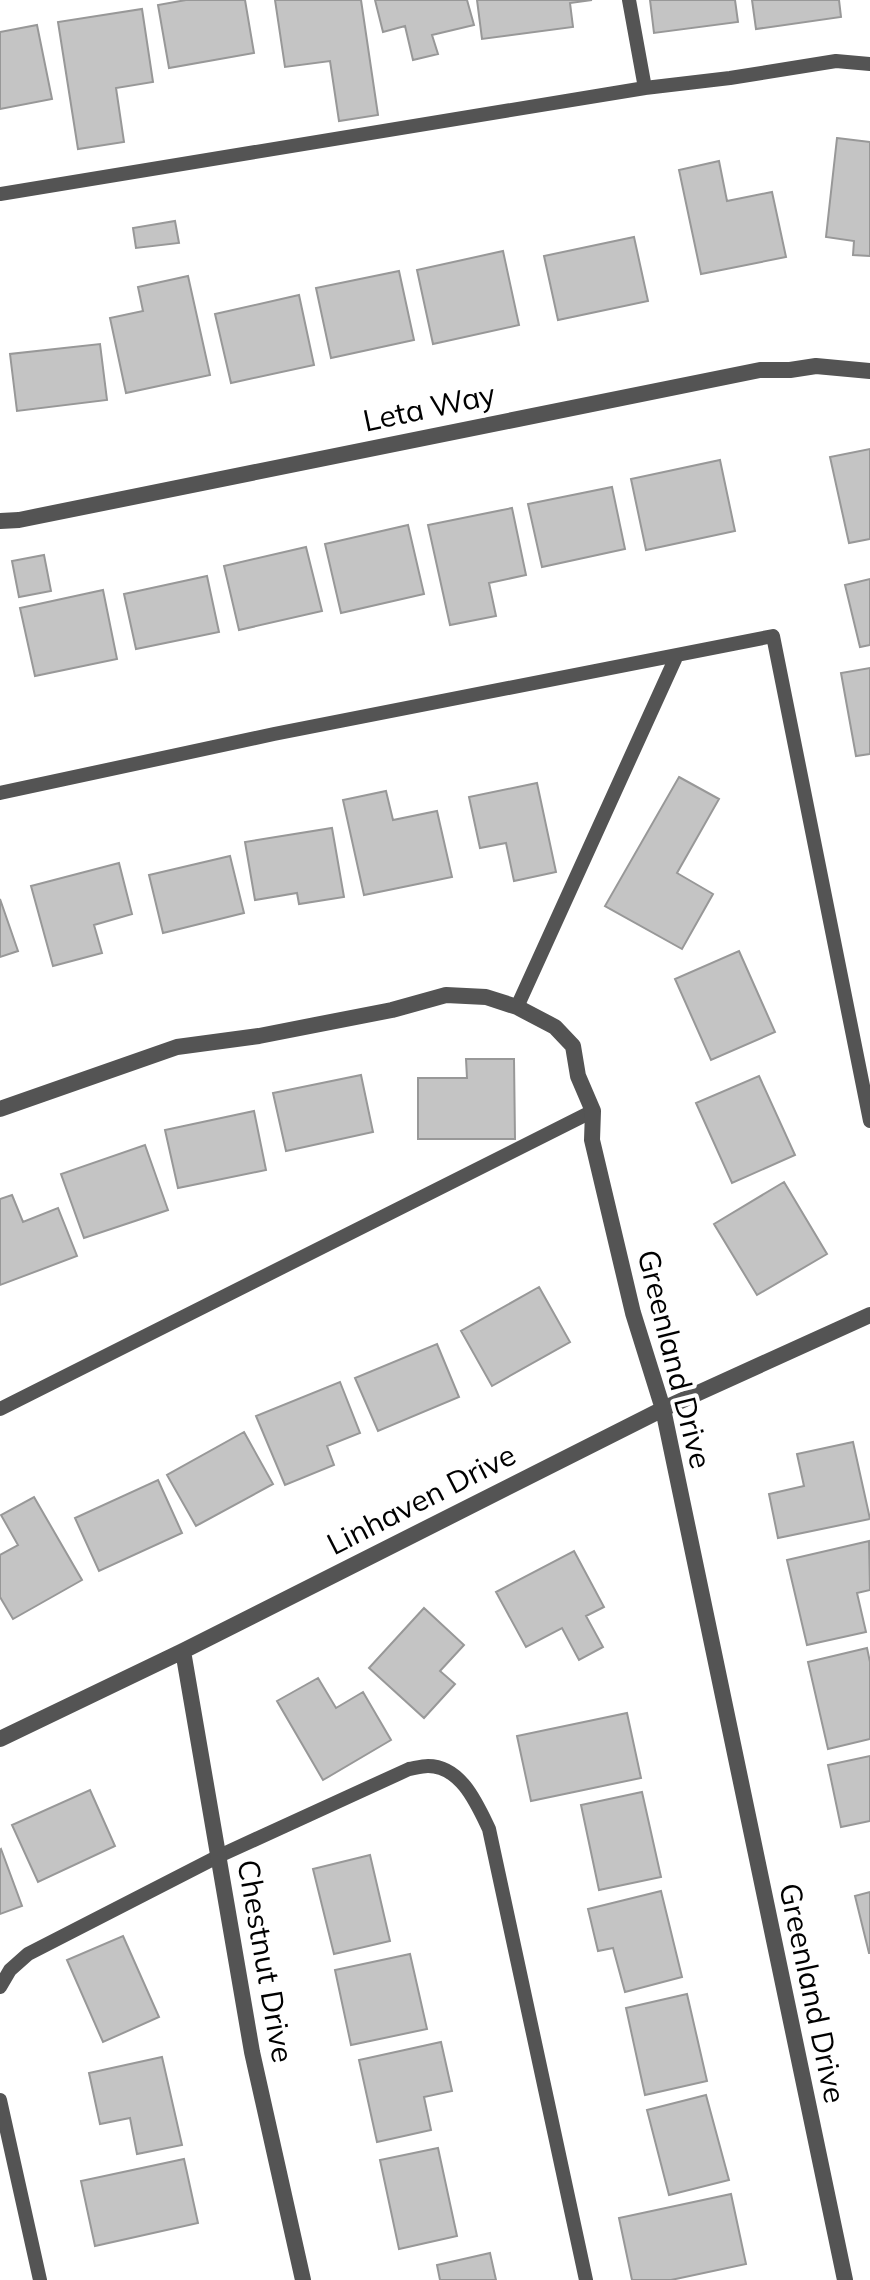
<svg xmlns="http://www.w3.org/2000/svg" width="870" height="2280" viewBox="0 0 870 2280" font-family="Mulish,sans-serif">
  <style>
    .building { fill: #c4c4c4; stroke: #989898; stroke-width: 2 }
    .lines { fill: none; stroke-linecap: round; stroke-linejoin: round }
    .service { stroke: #545454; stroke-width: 14 }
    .minor { stroke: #545454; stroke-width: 16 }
    .labels { text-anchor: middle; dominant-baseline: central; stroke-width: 8; stroke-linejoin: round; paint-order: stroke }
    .street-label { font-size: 30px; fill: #000; stroke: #fff }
  </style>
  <rect width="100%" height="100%" fill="#fff"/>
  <path class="building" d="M186 0H245L254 53 169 68 158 5Z
    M275 0H361L378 115 339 121 330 61 285 67Z
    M375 0H467L474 25 432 35 438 54 413 60 405 26 383 32Z
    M477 0H592L570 3 573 27 482 39Z
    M650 0H735L738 22 654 33Z
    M752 0H839L841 17 756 29Z
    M142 9 153 82 116 88 124 142 78 149 58 22Z
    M37 25 52 99 0 109V32Z
    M837 138 870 142V256L853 255 854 241 826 237Z
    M719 161 727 201 772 192 786 257 701 274 679 170Z
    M175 221 179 243 136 248 133 228Z
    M634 237 648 301 558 320 544 256Z
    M503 251 519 325 433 344 417 270Z
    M399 271 414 340 331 358 316 288Z
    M188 276 210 375 126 393 110 318 143 311 138 287Z
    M299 295 314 365 231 383 215 314Z
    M100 344 107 400 17 411 10 354Z
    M870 449V539L849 543 830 457Z
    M720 460 735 531 646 550 631 479Z
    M612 487 625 549 542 567 528 504Z
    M512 508 526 575 489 583 496 616 450 625 428 525Z
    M408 525 424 594 341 613 325 544Z
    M306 547 322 611 239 630 224 566Z
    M44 555 51 591 19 597 12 561Z
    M207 576 219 632 136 649 124 594Z
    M870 579V645L860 647 845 585Z
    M103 590 117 659 35 676 20 608Z
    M870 668V754L856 756 841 673Z
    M679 777 719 799 677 873 713 894 682 949 605 906Z
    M537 783 556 872 514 881 506 843 480 848 469 797Z
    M386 791 393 820 437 811 452 877 364 895 343 800Z
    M332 828 344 897 299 904 297 893 255 900 245 842Z
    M230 856 244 913 163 933 149 875Z
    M119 863 132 914 94 925 102 953 53 966 31 886Z
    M0 899 18 951 0 957Z
    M739 951 775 1032 711 1060 675 979Z
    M466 1059H514L515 1139H418V1078H467Z
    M361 1075 373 1132 286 1151 273 1093Z
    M759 1076 795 1155 732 1183 696 1103Z
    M254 1111 266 1170 178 1188 165 1130Z
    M145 1145 168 1210 84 1238 61 1174Z
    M784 1182 827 1254 757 1295 714 1224Z
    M12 1195 23 1222 58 1208 77 1256 0 1285V1199Z
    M539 1287 570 1342 492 1386 461 1331Z
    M437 1344 459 1397 378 1431 355 1378Z
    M340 1382 360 1433 327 1446 334 1465 285 1485 256 1416Z
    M244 1432 273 1484 196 1526 167 1475Z
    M853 1442 870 1519 778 1538 769 1494 804 1486 797 1454Z
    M158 1480 182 1533 99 1571 75 1518Z
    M34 1497 82 1580 13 1619 0 1597V1555L18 1545 1 1515Z
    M869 1541 870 1590 857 1593 866 1632 807 1645 787 1560Z
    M574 1551 604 1607 586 1616 603 1647 579 1660 562 1628 526 1647 496 1592Z
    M424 1608 464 1645 440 1671 455 1684 424 1718 369 1668Z
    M867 1648 870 1662V1739L828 1749 808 1662Z
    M318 1678 336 1708 363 1692 391 1740 323 1780 277 1701Z
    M627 1713 641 1778 531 1801 517 1736Z
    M870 1756V1821L841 1827 828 1765Z
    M90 1790 115 1846 38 1882 12 1825Z
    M642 1792 661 1877 599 1890 581 1805Z
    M1 1849 22 1906 0 1914V1850Z
    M370 1855 390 1941 334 1954 313 1869Z
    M661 1891 682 1977 625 1992 613 1948 598 1951 588 1909Z
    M870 1892V1953H869L855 1896Z
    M123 1936 159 2017 103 2042 67 1960Z
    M410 1954 427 2029 351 2045 335 1970Z
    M687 1994 707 2081 645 2095 626 2008Z
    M441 2042 452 2091 424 2097 431 2130 377 2142 359 2060Z
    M162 2057 182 2145 137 2154 130 2118 100 2124 89 2073Z
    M706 2095 729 2180 669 2195 647 2110Z
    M438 2148 457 2236 399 2249 380 2160Z
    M184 2159 198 2223 95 2246 81 2181Z
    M731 2194 746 2264 671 2280H632L619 2218Z
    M490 2253 496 2280H440L437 2265Z"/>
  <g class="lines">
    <path class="service" d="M629 0 645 88
      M0 194 645 88 730 78 836 61 870 64
      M0 793 274 734 773 636 870 1121
      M517 1007 677 655
      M0 1409 593 1111
      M0 1987 10 1970 28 1954 219 1856 409 1769C415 1768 422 1766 428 1766 461 1766 477 1804 489 1829L586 2280
      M0 2100 40 2280"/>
    <path class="minor" d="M0 521 19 520 760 370H790L816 366 870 371
      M0 1109 177 1047 259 1036 392 1010 446 995 486 997 517 1007 555 1027 573 1046 578 1076 593 1111 592 1140 633 1313 663 1409 845 2280
      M183 1651 252 2052 303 2280
      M0 1739 183 1651 663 1409 870 1315"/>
  </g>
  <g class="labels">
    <g class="street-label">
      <text transform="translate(429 407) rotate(-12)">Leta Way</text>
      <text transform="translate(675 1359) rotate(76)">Greenland Drive</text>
      <text transform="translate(421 1499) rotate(-27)">Linhaven Drive</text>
      <text transform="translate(266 1961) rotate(80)">Chestnut Drive</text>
      <text transform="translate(813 1993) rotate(78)">Greenland Drive</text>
    </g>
  </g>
</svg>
